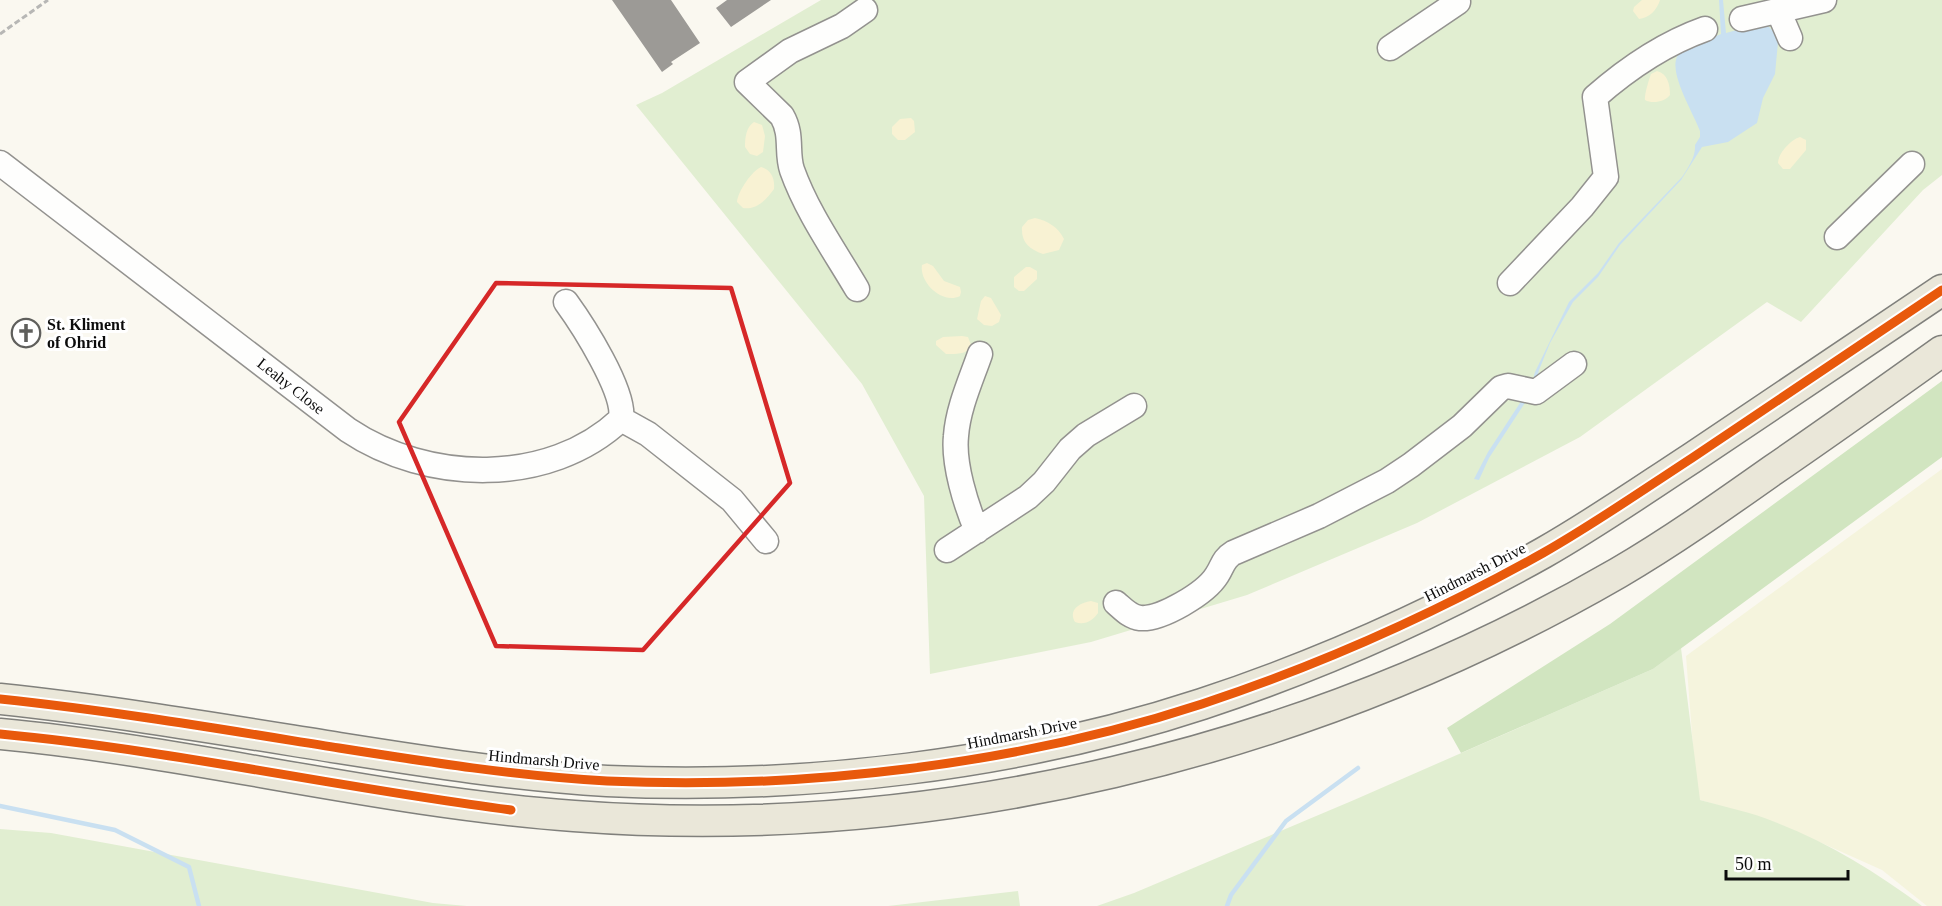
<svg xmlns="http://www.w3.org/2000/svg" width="1942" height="906" viewBox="0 0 1942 906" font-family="'Times New Roman',serif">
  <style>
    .farmland { fill: #f5f4dd }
    .green { fill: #e1eed1 }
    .forest { fill: #d1e5c0 }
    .sand { fill: #f8f2d3 }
    .water { fill: #c9e0f1 }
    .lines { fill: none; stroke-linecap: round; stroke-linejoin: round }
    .stream { stroke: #c9e0f1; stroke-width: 4.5 }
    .building { fill: #9c9a96 }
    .minor-casing { stroke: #93928f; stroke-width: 27 }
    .major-casing { stroke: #80807c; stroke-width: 33 }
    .path { stroke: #b7b7b5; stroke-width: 3; stroke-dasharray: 6 3; stroke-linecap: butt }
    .minor { stroke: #fefefd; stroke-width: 24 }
    .major { stroke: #eae7d9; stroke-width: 30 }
    .cycleway-casing { stroke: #fff; stroke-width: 13 }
    .cycleway { stroke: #e8590c; stroke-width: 9 }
    .marked { fill: none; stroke: #d62828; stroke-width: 4.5; stroke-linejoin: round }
    .labels { text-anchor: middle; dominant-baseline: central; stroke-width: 6; stroke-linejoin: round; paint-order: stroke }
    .poi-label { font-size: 16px; font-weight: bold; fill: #0c0c0c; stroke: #fff; text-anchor: start }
    .street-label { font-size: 16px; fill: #0c0c0c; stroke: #fff }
  </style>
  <rect width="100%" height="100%" fill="#faf8f0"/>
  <path class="farmland" d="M1942 469V906H1927L1882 870 1777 823 1697 799 1686 656Z"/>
  <path class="green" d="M821 0H1942V175L1923 190 1801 322 1767 302 1580 437 1417 523 1247 595 1091 642 930 674 924 496 862 384 636 105 662 93Z
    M1681 648 1700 800C1725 807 1751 812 1775 822 1828 842 1876 872 1922 906H1097L1134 893 1354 800 1653 669Z
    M0 829 51 833 433 903 467 906H0Z
    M1018 891 1020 906H888Z"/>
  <path class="forest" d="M1942 381V457L1653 669 1461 753 1447 728 1610 624Z"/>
  <path class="sand" d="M1642 0H1660C1657 10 1649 18 1639 19L1633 11 1634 7Z
    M1657 71C1668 74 1670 85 1670 95 1665 102 1652 104 1645 100 1644 96 1649 79 1651 74Z
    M911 118 914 121 915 132 905 140H898L892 134V127L900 119Z
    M754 122 762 125 765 136 763 152 757 156 750 154 745 147C745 138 746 127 754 122Z
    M1800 137 1806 140V150L1790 169H1783L1778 163C1778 154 1790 140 1800 137Z
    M761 167C771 170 775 178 774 189 766 200 757 210 743 208L737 202C738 191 752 171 761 167Z
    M1035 218C1048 221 1058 227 1064 239L1059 250 1043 254C1029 249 1021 242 1022 227L1028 220Z
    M927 263 933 266 944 281 960 287 961 292 960 296C942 305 919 282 922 265Z
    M1026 267H1030L1037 271V279L1024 291H1019L1014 287V277Z
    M985 296 991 298 1001 315 999 322 992 326 984 325 977 319 981 301Z
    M962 336 968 337 971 345C968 355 955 354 946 354L936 345V341L943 337Z
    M1091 601 1098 603V613C1093 620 1085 626 1075 622 1068 610 1079 603 1091 601Z"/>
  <path class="water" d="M1719 0H1723L1726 33 1762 23 1768 26 1773 31 1778 42 1775 74 1763 98 1757 123 1728 142 1702 147 1681 180 1620 245 1598 277 1573 302 1550 343 1539 370 1534 389 1489 458 1479 480 1474 479 1488 452 1531 386 1535 372 1569 302 1598 273 1619 243 1682 177C1688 168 1696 156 1695 145L1700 137V131C1694 114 1667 71 1678 55 1686 44 1709 39 1721 34Z"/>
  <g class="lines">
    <path class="stream" d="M0 806 115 830 189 867 199 906
      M1227 906 1231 895 1286 821 1358 768"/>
  </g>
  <path class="building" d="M612 0H671L700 43 671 62 673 64 662 72Z
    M727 0H771L731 27 716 8Z"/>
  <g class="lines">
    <g class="minor-casing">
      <path id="minor" d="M1778 10 1790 38
        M1742 19 1824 0
        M1390 48 1458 2
        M0 163 348 430C427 483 549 487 621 419 626 392 582 324 566 302
        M1837 237 1912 164
        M1510 283 1582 207 1606 177 1595 97C1628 68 1663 44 1705 29
        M857 289C834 250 807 212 792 170 786 152 793 135 782 116L747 82 790 51 842 26 865 10
        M621 419 648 434 732 500 766 541
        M977 531C966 505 953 464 956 436 958 408 971 380 980 354
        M947 550 1028 497 1044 482 1070 449 1086 435 1134 406
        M1116 603C1123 609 1130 617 1140 618 1161 620 1206 593 1217 575 1223 566 1223 559 1233 553L1319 516 1387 481 1411 465 1462 426 1501 388 1508 386 1536 392 1574 364"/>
    </g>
    <g class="major-casing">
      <path id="major" d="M0 699C114 711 226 730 339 748 428 762 517 776 607 781 801 790 1017 765 1202 704 1320 665 1434 614 1543 553 1594 524 1643 490 1692 458 1776 402 1859 346 1942 290
        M0 734C193 752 381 802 574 816 932 843 1307 753 1618 573 1671 542 1722 506 1773 470 1830 431 1886 391 1942 351"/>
    </g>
    <path class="path" d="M0 34 48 0"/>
    <use href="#minor" class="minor"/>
    <use href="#major" class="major"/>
    <g class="cycleway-casing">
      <path id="cycleway" d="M0 699C114 711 226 730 339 748 428 762 517 776 607 781 801 790 1017 765 1202 704 1320 665 1434 614 1543 553 1594 524 1643 490 1692 458 1776 402 1859 346 1942 290
        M0 734C171 750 340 788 511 810"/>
    </g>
    <use href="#cycleway" class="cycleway"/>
  </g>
  <path class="marked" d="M496 283 731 288 790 483 643 650 496 646 399 422Z"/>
  <defs>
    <g id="church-ring" transform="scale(1.5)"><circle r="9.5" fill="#fff" stroke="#5f5f5c" stroke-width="1.5"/><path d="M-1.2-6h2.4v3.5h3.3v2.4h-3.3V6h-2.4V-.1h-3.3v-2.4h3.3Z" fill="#5f5f5c"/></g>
  </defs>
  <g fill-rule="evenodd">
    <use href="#church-ring" x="26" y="333"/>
  </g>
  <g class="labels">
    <g class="poi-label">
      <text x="47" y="324">St. Kliment<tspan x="47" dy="18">of Ohrid</tspan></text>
    </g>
    <g class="street-label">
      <text transform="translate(291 386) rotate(38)">Leahy Close</text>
      <text transform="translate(1475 572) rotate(-27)">Hindmarsh Drive</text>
      <text transform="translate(1022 733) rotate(-11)">Hindmarsh Drive</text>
      <text transform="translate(544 760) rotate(5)">Hindmarsh Drive</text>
    </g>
  </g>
  <path d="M1726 870v9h122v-9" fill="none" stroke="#0c0c0c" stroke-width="3"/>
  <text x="1735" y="870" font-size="18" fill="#0c0c0c" stroke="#ffffff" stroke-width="4.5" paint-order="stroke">50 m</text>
</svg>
